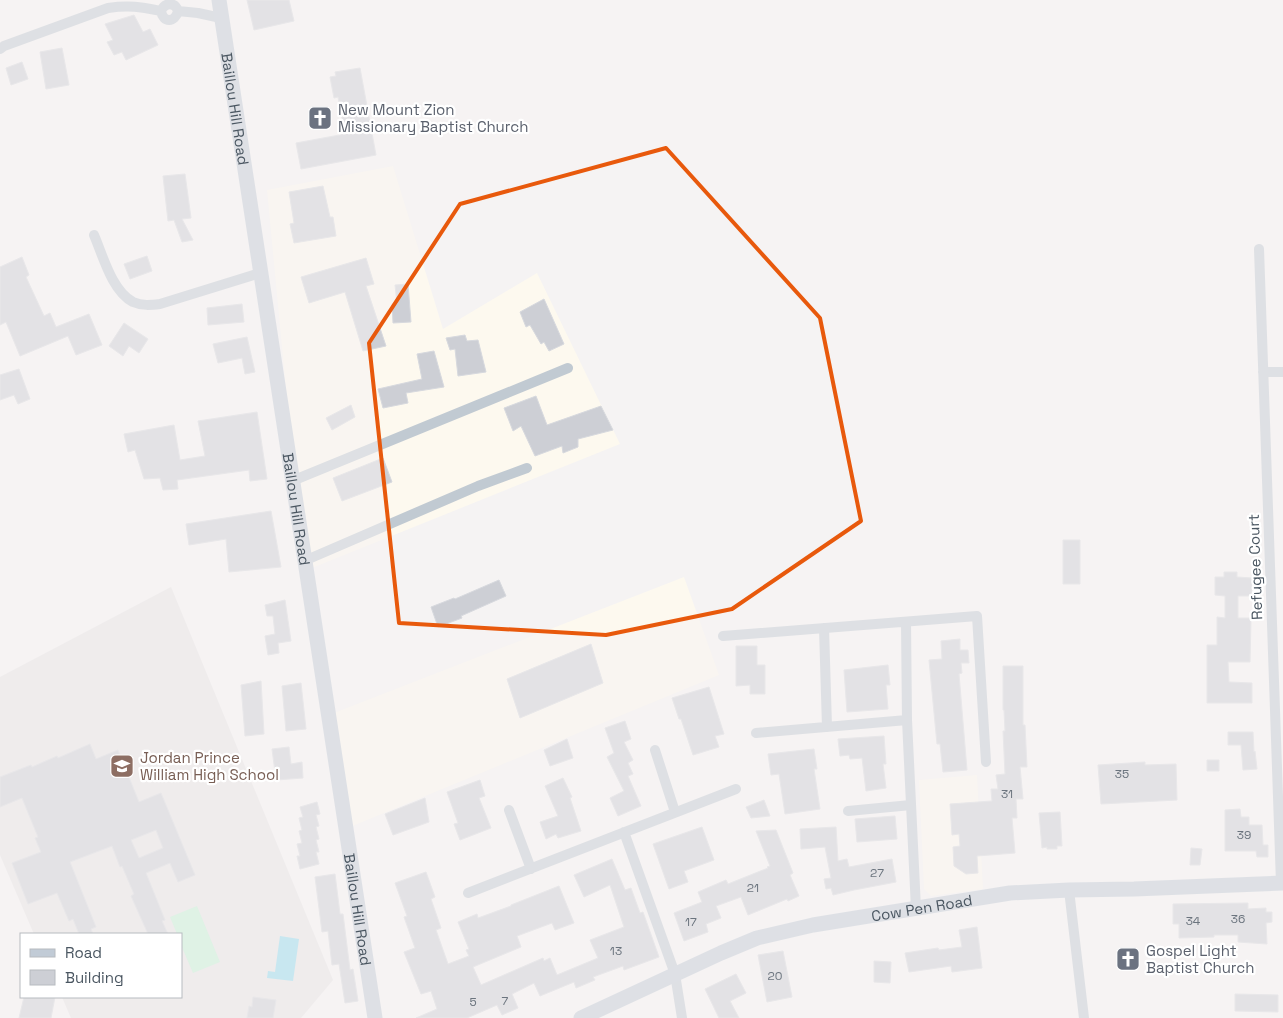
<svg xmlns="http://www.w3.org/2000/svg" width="1283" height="1018" viewBox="0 0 1283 1018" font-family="'Space Grotesk',sans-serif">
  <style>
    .commercial { fill: #fdf9ef }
    .education { fill: #e6e4e5 }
    .green { fill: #c3f1d5 }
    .water { fill: #90daee }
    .building { fill: #cdcfd5; stroke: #d7d9de; fill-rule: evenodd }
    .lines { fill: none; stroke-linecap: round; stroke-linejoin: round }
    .street { stroke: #c1cad2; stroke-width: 10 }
    .secondary { stroke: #c1cbd6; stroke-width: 15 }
    .marked { fill: none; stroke: #e8590c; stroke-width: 4; stroke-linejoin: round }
    .labels { text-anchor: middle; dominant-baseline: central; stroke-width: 4.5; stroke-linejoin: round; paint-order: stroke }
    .number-label { font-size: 12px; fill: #6b747e }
    .street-label { font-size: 15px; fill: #4a5661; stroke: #fff }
    .worship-label { font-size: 15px; fill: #5b616d; stroke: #fff; text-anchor: start }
    .education-label { font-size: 15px; fill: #785e54; stroke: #fff; text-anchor: start }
  </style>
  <rect width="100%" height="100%" fill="#f5f3f3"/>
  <path class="commercial" d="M393 166 443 329 537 273 620 444 312 568 289 421 267 190Z
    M684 577 719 675 350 827 334 713Z
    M977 775 983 889 931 896 924 889 919 780Z"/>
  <path class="education" d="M171 587 333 980 301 1018H71L62 997H181V934H34L0 855V677Z"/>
  <path class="green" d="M197 906 220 962 193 973 181 945V934H177L170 917Z"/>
  <path class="water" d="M280 936 299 939 293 981 267 978 268 971 275 972Z"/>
  <path class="building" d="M247 0H289L294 21 254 30Z
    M134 15 143 32 150 29 158 45 126 60 122 52 114 55 107 42 113 40 105 24Z
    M62 48 69 85 46 89 40 52Z
    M22 62 28 79 11 85 6 68Z
    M360 68 376 155 301 169 296 143 345 134 338 97 334 98 330 77 336 76 335 72Z
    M185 174 191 218 182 219 193 240 182 242 174 220 168 221 163 176Z
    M323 186 330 217H333L336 236 294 243 290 224 294 223 289 192Z
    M147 256 152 271 130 279 124 264Z
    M22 257 29 275 26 277 44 316 50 313 56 327 89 314 102 345 76 355 68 336 20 356 6 322 0 325V267Z
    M366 258 374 284 366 286 386 346 363 351 345 292 309 303 301 277Z
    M408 284 411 322 393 323 392 304H397L395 285Z
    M544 299 564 344 549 351 544 342 541 344 530 325 526 327 520 312Z
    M242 304 244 322 208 325 207 308Z
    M124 323 148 339 139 353 129 346 123 356 109 346Z
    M465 335 467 341 478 340 486 372 458 376 455 349 450 350 446 338Z
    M247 337 255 372 245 374 242 358 218 363 213 344Z
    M434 351 444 387 406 393 408 403 383 408 378 389 422 379 417 354Z
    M19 369 30 399 18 404 14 395 0 400V375Z
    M536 396 547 425 601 406 613 430 578 439V447L563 453 562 446 535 456 521 426 513 431 504 408Z
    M351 405 355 417 332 430 326 418Z
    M257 412 267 479 250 481 249 470 177 480 178 489 163 490 160 478 144 479 135 450 128 452 124 434 174 425 180 460 205 456 198 421Z
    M383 458 392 482 342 501 333 478Z
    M271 511 281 567 229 572 226 539 189 545 186 524Z
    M1063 540H1080V584H1063Z
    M1224 572H1237V577L1252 578V596H1238V618H1251L1250 662H1228L1229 682 1252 683V703H1207V645H1217V617L1225 618V596L1215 595V577H1224Z
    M499 580 506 596 461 616 462 618 438 627 431 607 454 598 455 599Z
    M285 600 291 641 278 643 279 653 268 655 265 636 275 634 273 616H267L265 605Z
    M960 639V650H968L969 663H961L962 673 959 674 967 770 943 772 940 744H937L929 660 942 659 941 641Z
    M591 644 603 683 520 718 507 679Z
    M736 646H757V665H765V694H750V685L736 686Z
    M888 665 890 685H886L888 709 847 712 844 670Z
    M1003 666H1023V725H1025L1027 767H1020L1023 799H1016L1017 818H1012L1015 853 977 856 978 873 966 874 954 866 953 847 960 846 959 834 952 835 950 804 992 801 991 789H998L996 775 1005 774 1003 731H1005L1004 710H1003Z
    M261 681 264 734 245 736 241 685Z
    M301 683 306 729 286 731 282 686Z
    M709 687 724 734 715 736 719 747 693 755 681 719H679L672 698Z
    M625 721 631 739 624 742 633 760 628 763 633 774 628 776 641 806 618 816 610 798 624 791 607 757 614 753 605 728Z
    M1228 732H1253L1254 752 1255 751 1257 769 1243 770 1241 745H1228Z
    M884 736 886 764H883L886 788 866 791 862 758 850 759 849 755 840 756 838 739Z
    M567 739 573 758 550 766 544 750Z
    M90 744 96 759 118 750 139 802 161 793 195 875 178 882 170 863 146 873 165 920 162 921 168 934H148L131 896 134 894 122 866 120 867 112 846 70 862 96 927 91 929 93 934H79L73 919 69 921 57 893 28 904 12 863 41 852 35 838 38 837 22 798 0 807V777L31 765 32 767 57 756 58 758ZM156 830 163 848 139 858 131 840Z
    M289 747 291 764 302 762 303 778 276 780 272 749Z
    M814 749 817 769H814L820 809 785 814 779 774 771 775 768 754Z
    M1207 760H1219V771H1207Z
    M1145 762V765L1176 764 1177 800 1101 804 1098 765Z
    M563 778 572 797 570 798 581 831 558 838 556 834 546 839 540 822 558 816 545 786Z
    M480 780 485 796 479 798 491 828 460 840 454 824 458 823 447 792Z
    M425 798 429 822 393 835 385 814Z
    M764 800 770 816 751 818 746 807Z
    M317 802 320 814 316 815 319 826 316 827 319 839 316 840 319 852H316L319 864 300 869 297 856H300L297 844 302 843 299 831 302 830 299 818 303 817 300 807Z
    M1240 809 1241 817H1249V825H1262L1263 845H1268V857H1257L1256 851H1225V810Z
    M1060 812 1062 846H1057V849H1047V847L1042 848 1039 813Z
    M895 816 897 839 857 842 855 819Z
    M702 827 714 860 684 871 688 882 669 889 653 844Z
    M836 827 838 861 847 859 849 867 892 859 896 882 854 890 833 895 831 888 826 889 824 879 831 878 825 847 801 849 800 829Z
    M776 830 793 873 790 875 799 896 788 901 787 899 748 915 741 897 716 906 721 918 706 924 708 932 684 941 674 913 702 902 698 892 726 880 728 884 768 868 767 867 770 866 756 831Z
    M1191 848 1202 849 1200 865H1190Z
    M612 859 625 890 631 888 640 913 643 912 659 957 624 970 623 966 593 977 595 980 576 988 574 982 540 996 534 983 512 994 518 1008 502 1015 497 1005 467 1018H416L437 1009 431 991 421 994 404 952 415 948 404 917 407 916 395 883 426 872 435 897 431 899 441 928 436 930 448 964 469 956 466 950 469 949 458 922 477 914 478 918 511 906V905L559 886 574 923 555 930 552 923 517 936 521 947 473 967 481 985 543 958 544 961 550 958 557 975 598 958 590 940 624 927 610 885 584 897 574 875Z
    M335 874 340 914H343L350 970 353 969 358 1001 345 1003 339 964 332 965 328 931 322 932 315 877Z
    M1248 903V909L1266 908V912H1272V922L1266 923 1267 944 1238 942V935H1214V937L1179 938V924H1173V904Z
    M977 927 982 968 952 972 951 966 909 972 905 953 938 948 939 950 962 947 959 930Z
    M783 951 792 997 767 1002 758 955Z
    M874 961 891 962 890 983 874 982Z
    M736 974 746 993 730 1001 739 1018H719L705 989Z
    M1235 994 1278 995V1012L1235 1011Z
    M24 997H55L51 1018H19Z
    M253 997 276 1000 273 1018H247L249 1006 252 1007Z"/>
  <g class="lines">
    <path class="street" d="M161 11C163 23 175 23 178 11
      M161 11C165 2 175 2 178 11
      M178 11 198 13 221 18
      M0 49 4 46 108 8C130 5 140 7 161 11
      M94 235C103 256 112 291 133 302 142 306 151 305 160 304L260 273
      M1259 249 1281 883
      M1263 372H1283
      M292 481 568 368
      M304 561 478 486 527 468
      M906 622 907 720 916 909
      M824 628 827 727
      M723 636 977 616 986 762
      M756 733 907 720
      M655 750 675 812
      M509 810 531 869
      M848 811 911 805
      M624 832 675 974 682 1018
      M1069 890 1084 1018
      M468 893 736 789"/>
    <g class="secondary">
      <path id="s1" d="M219 0 375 1018"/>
      <path id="s2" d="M581 1018 721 953 757 938 813 925 1010 893 1069 890 1134 889 1283 883"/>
    </g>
  </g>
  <path d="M0 0H1283V1018H0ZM666 148 820 318 861 521 732 609 606 635 399 623 369 343 460 204Z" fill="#f5f3f3" fill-opacity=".55" fill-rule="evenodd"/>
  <path class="marked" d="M666 148 820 318 861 521 732 609 606 635 399 623 369 343 460 204Z"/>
  <defs>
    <g id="church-square" transform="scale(1.25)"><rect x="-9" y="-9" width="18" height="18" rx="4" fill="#6b7280" stroke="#fff"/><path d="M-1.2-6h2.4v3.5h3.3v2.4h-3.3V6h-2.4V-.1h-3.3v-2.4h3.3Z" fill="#fff"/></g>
    <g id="school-square" transform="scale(1.25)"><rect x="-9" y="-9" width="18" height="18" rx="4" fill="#8d6e63" stroke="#fff"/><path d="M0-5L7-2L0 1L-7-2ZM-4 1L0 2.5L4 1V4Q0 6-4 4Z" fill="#fff"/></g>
  </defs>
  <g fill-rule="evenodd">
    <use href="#church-square" x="320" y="118"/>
    <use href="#school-square" x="122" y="766"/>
    <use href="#church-square" x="1128" y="959"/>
  </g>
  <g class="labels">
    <g class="number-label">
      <text x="1122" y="774">35</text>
      <text x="1007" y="794">31</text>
      <text x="1244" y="835">39</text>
      <text x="877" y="873">27</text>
      <text x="753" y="888">21</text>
      <text x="1238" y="919">36</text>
      <text x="1193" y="921">34</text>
      <text x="691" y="922">17</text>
      <text x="616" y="951">13</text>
      <text x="775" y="976">20</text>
      <text x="505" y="1001">7</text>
      <text x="473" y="1002">5</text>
    </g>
    <g class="street-label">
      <text stroke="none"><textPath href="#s1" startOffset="110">Baillou Hill Road</textPath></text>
      <text stroke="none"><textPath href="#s1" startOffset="515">Baillou Hill Road</textPath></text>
      <text transform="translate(1255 567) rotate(-92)">Refugee Court</text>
      <text stroke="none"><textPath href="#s2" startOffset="361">Cow Pen Road</textPath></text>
      <text stroke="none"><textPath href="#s1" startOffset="920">Baillou Hill Road</textPath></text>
    </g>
    <g class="worship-label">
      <text x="338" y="109">New Mount Zion<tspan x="338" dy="17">Missionary Baptist Church</tspan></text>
      <text x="1146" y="950">Gospel Light<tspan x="1146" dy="17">Baptist Church</tspan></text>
    </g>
    <g class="education-label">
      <text x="140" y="757">Jordan Prince<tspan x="140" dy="17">William High School</tspan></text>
    </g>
  </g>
  <rect x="20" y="933" width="162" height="65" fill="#ffffff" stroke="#b7bbc0"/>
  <rect x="30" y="949" width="25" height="8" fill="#c1cbd6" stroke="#b7bbc0"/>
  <text x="65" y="958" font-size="15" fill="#4a5661">Road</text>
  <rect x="30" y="970" width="25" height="15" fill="#cdcfd5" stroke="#b7bbc0"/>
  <text x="65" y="983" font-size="15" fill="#4a5661">Building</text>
</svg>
